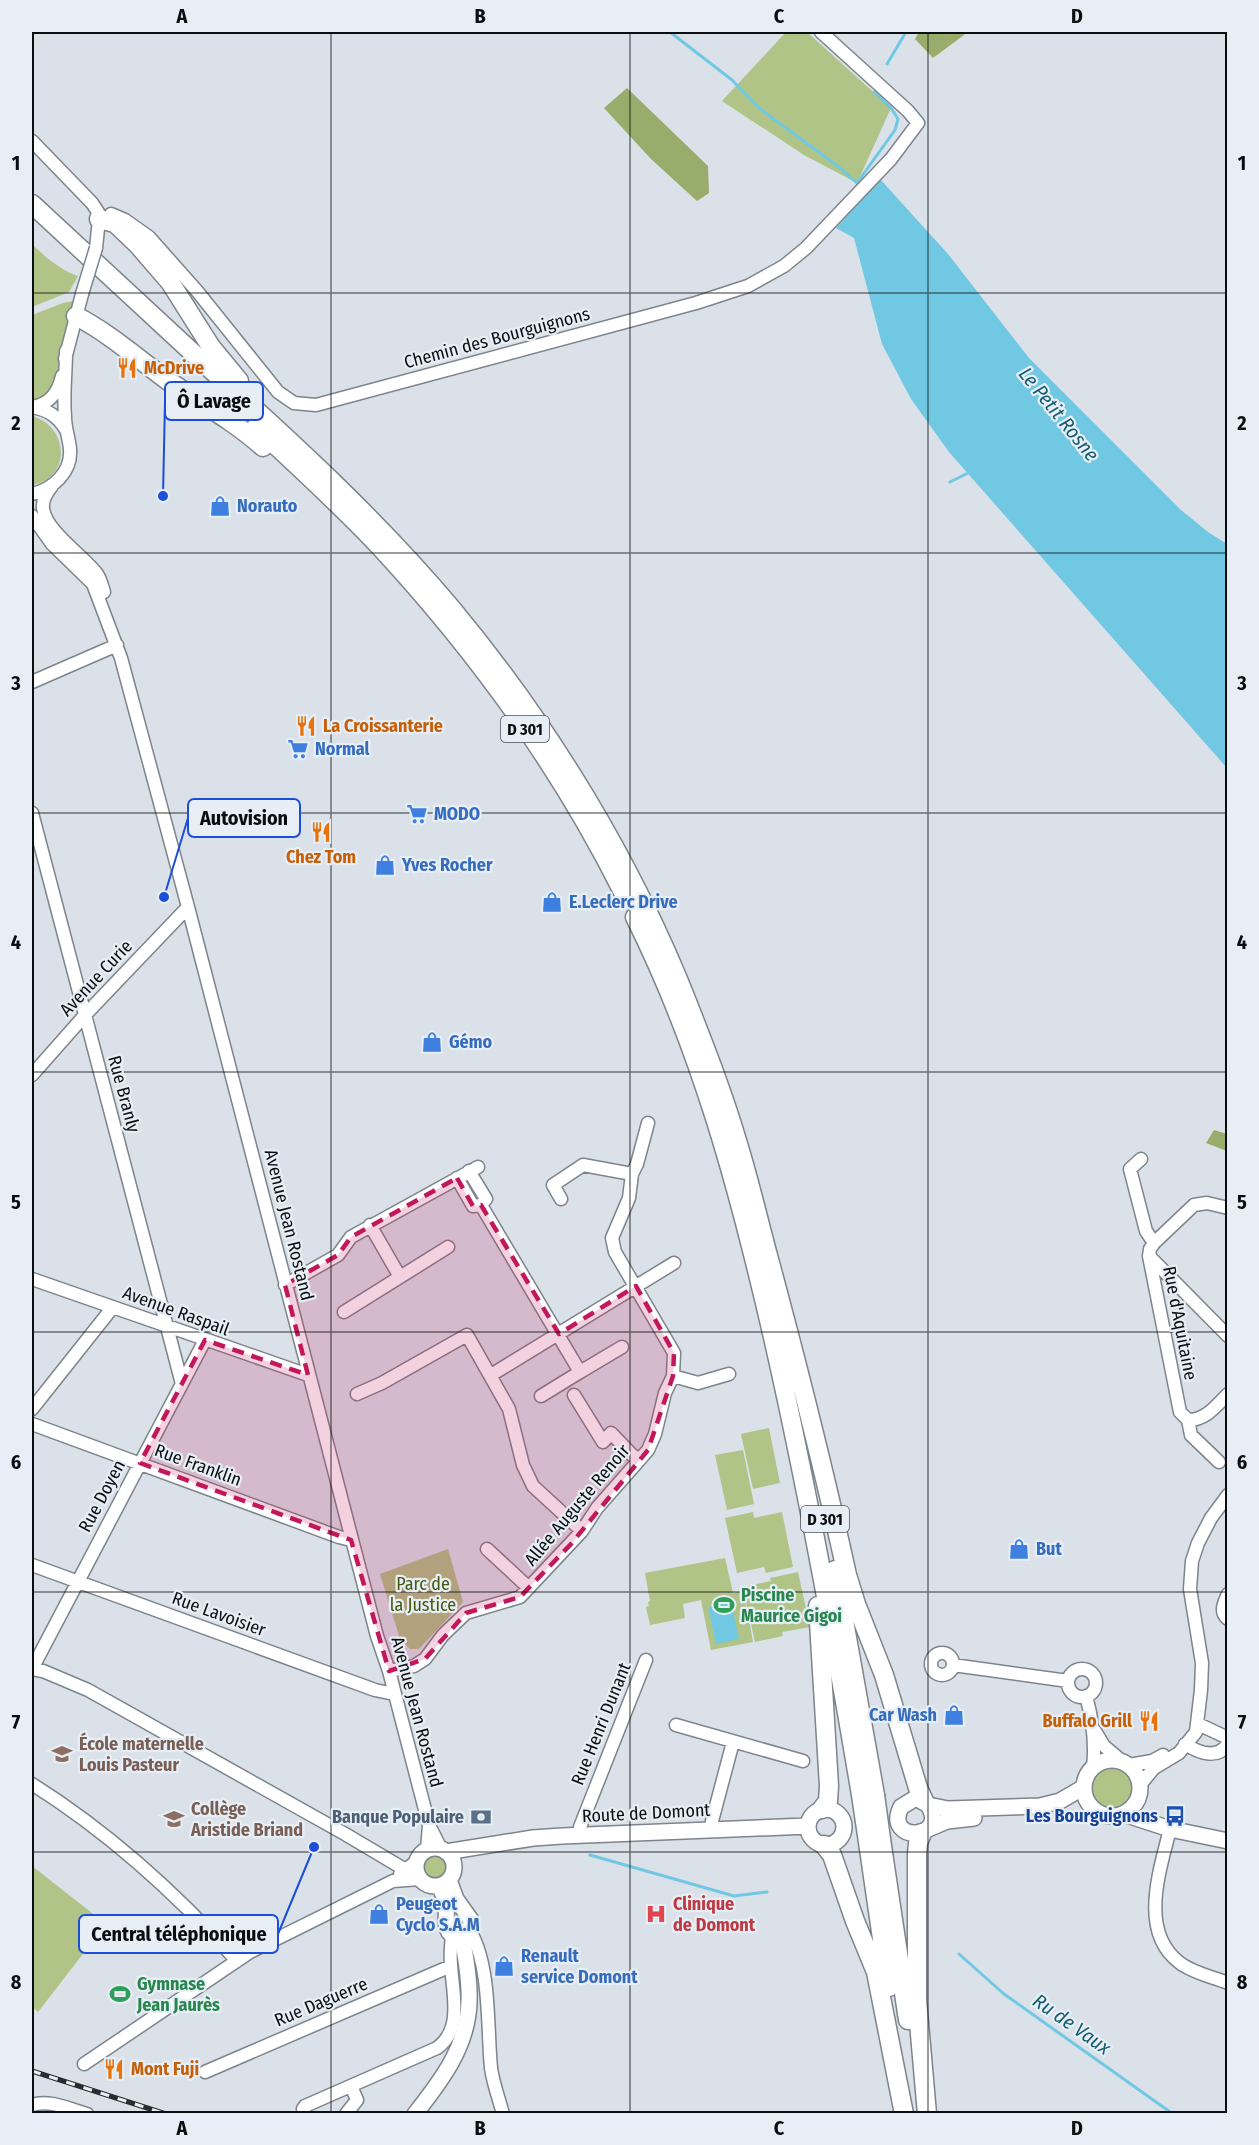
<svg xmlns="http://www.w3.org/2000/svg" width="1259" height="2145" viewBox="0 0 1259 2145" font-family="'Fira Sans Condensed',sans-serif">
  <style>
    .green { fill: #afc486 }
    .forest { fill: #98ad6b }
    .water { fill: #70c8e3 }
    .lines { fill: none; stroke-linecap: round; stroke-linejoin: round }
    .stream { stroke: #70c8e3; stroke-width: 3 }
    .minor-casing { stroke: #7d848b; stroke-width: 15 }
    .major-casing { stroke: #7d848b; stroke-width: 18 }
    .highway-casing { stroke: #7d848b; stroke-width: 21 }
    .minor { stroke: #fff; stroke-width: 12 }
    .major { stroke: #fff; stroke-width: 15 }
    .highway { stroke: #fff; stroke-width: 18 }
    .rail-casing { stroke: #282c2f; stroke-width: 5 }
    .rail { stroke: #e7eef6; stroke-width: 3; stroke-dasharray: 9; stroke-linecap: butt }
    .minor-bridge-casing { stroke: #7d848b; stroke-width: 15; stroke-linecap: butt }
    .highway-bridge-casing { stroke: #7d848b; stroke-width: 21; stroke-linecap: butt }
    .minor-bridge { stroke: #fff; stroke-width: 12 }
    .highway-bridge { stroke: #fff; stroke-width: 18 }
    .marked { fill: #c2185b; fill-opacity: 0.2; stroke: #c2185b; stroke-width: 4.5; stroke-dasharray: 12 8; stroke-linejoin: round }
    .grid { fill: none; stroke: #0b0e10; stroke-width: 1.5; stroke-opacity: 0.55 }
    .labels { text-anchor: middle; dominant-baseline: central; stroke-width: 4.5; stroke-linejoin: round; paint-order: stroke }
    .shield { fill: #e7eef6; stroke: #4d5155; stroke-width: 1.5 }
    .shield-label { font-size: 16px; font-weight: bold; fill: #0b0e10 }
    .street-label { font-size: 18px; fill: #0b0e10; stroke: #e7eef6 }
    .food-label { font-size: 18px; font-weight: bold; fill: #c56008; stroke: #e7eef6; text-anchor: start }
    .shop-label { font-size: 18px; font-weight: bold; fill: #366cbe; stroke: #e7eef6; text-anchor: start }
    .park-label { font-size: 18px; fill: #46590e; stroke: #e7eef6 }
    .leisure-label { font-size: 18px; font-weight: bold; fill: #27864d; stroke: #e7eef6; text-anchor: start }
    .education-label { font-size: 18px; font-weight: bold; fill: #785e54; stroke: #e7eef6; text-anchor: start }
    .transit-label { font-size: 18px; font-weight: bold; fill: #164399; stroke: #e7eef6; text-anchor: end }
    .service-label { font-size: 18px; font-weight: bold; fill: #4e5e75; stroke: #e7eef6; text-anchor: end }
    .health-label { font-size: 18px; font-weight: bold; fill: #be3a42; stroke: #e7eef6; text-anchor: start }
    .water-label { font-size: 20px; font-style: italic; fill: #125c6e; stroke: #e7eef6 }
    .leader { fill: none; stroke: #1d4ed8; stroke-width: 2 }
    .callout-dot { fill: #1d4ed8; stroke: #e7eef6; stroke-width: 2 }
    .callout { fill: #e7eef6; stroke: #1d4ed8; stroke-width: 2 }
    .callout-label { font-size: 20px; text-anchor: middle; font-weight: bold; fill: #0b0e10 }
    .neatline { fill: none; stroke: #0b0e10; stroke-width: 2 }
    .grid-label { font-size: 20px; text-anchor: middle; font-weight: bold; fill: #0b0e10 }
  </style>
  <rect width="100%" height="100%" fill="#dae1e9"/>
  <path class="green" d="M786 32H807L891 108 857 183 804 155 722 101Z
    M32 244C45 257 60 270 78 276L69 292 32 307Z
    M73 301 66 328 55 388 39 401H32V315L63 303Z
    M32 416C69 426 72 478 32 485Z
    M769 1428 780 1483 753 1489 741 1434Z
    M743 1450 754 1504 727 1510 715 1455Z
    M753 1512 754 1518 782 1512 793 1567 766 1573 764 1567 737 1573 725 1518Z
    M448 1549 463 1602 419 1649H410L400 1639 380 1574Z
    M725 1558 733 1593 744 1591 743 1587 771 1581 770 1578 798 1572 810 1627 782 1632 783 1636 755 1642 744 1593 753 1642 711 1650 701 1600 683 1604 685 1618 650 1625 646 1607 649 1606 648 1602 650 1601 645 1573Z
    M1089 1788a23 23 0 1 1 46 0a23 23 0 1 1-46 0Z
    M424 1866a11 11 0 1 1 22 0a11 11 0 1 1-22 0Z
    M32 1866 106 1924 38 2012 32 2007Z"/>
  <path class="forest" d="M919 32H968L933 58 915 39Z
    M627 88 708 166 709 193 697 201 651 159 604 108Z
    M1214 1130 1227 1134V1151L1206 1143Z"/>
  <path class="water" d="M880 179 948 254 1029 358 1181 510 1208 532 1227 544V768L949 452 911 399 882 344 854 238 836 228Z
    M731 1602 739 1639 716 1644 708 1607Z"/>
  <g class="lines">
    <path class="stream" d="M670 32 732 80 760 109 839 167 857 183 895 130 898 119 891 108 874 92
      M887 64 906 32
      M950 482 970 472
      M590 1855 734 1896 767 1892
      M959 1954 1004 1994 1173 2114"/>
    <g class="minor-casing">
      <path id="minor" d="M32 141 92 203 98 212 99 219 96 248
        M111 214 125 220 149 237 197 291 278 392 294 403 316 405 696 303 748 286 784 266 806 248 891 159 918 123 908 111 821 32
        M65 359 82 294
        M32 407C50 404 58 393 62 376
        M32 407C48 410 58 416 66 430
        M52 486C47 492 42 500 43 508 45 531 84 556 97 574 101 580 102 586 104 592
        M32 494C53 489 72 472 70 449 69 438 65 428 65 417 63 395 66 373 66 351
        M32 516 52 544 93 584 121 658 188 907 377 1636 389 1671 429 1825 441 1849
        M32 682 117 645
        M32 813 182 1384
        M32 1075 85 1015 188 907
        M1141 1159 1130 1169 1146 1231 1154 1243
        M469 1171 486 1199 481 1205 580 1372 541 1396
        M457 1178 473 1206 481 1205
        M561 1199 553 1185 583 1165 632 1174
        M1228 1208 1207 1203 1194 1205 1154 1243 1150 1249 1149 1256 1180 1412 1188 1420C1206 1420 1216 1406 1228 1394
        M370 1225 400 1277
        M1149 1256 1228 1336
        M32 1279 308 1375
        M285 1285 338 1255 351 1237 478 1167
        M344 1312 448 1247
        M580 1372 622 1347
        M491 1375 674 1263
        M673 1376 698 1383 729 1374
        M357 1394 382 1383 467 1335 509 1409 523 1465 533 1486 582 1531
        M574 1395 603 1442 611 1433 632 1455 639 1459
        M32 1409 113 1307
        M1188 1420 1191 1435 1219 1462
        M32 1424 339 1537 351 1540
        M487 1549 529 1588
        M32 1565 375 1690 394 1694
        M1228 1594C1224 1603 1219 1612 1228 1619
        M931 1664a11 11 0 1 1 22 0a11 11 0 1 1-22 0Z
        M953 1665 1068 1681
        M32 1669 43 1671 88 1690 345 1834 404 1869
        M32 1669 205 1340
        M1068 1683a14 14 0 1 1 28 0a14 14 0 1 1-28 0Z
        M389 1671 414 1666 425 1659 443 1635 466 1613 520 1597 582 1531 597 1508 648 1450 655 1434 665 1393 673 1376 674 1353 615 1252 612 1238 629 1198 632 1174 637 1164 648 1123
        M1086 1696C1093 1721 1096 1742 1093 1767
        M1198 1724 1228 1738
        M676 1725 803 1761
        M1095 1731 1104 1746 1123 1762
        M1185 1744C1199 1753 1217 1760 1228 1744
        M1129 1765 1152 1761 1163 1755
        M32 1784C108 1832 177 1894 237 1961
        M1140 1785 1154 1768 1179 1753 1196 1732 1201 1690 1202 1663 1190 1589 1192 1561 1198 1543 1211 1518 1228 1495
        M712 1829V1821L733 1742
        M1170 1829C1160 1870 1138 1932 1180 1963 1193 1973 1213 1977 1228 1983
        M580 1835V1827L646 1660
        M427 1850 429 1825
        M400 1874 417 1861
        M470 1931C491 1966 487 2028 491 2068 493 2083 499 2099 503 2114
        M84 2064 250 1952 393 1881 420 1879
        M205 2072 451 1966
        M32 2105C49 2099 69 2109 87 2114
        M305 2114 303 2109 305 2106 437 2048C464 2029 452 1991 451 1964 450 1954 451 1945 452 1936
        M346 2114 357 2100 351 2086"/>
    </g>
    <g class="major-casing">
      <path id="major" d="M1084 1788a28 28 0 1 1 56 0a28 28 0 1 1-56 0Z
        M928 1805C950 1840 883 1844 901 1807L914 1799 924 1801 928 1805 948 1809 1040 1806 1060 1801 1084 1787
        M808 1827a18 18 0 1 1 36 0a18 18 0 1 1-36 0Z
        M1124 1814 1170 1829 1228 1841
        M928 1829 947 1821 974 1818
        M416 1867a19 19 0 1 1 38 0a19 19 0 1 1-38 0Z
        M446 1852 533 1838 562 1836 808 1826
        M439 1886C442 1892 445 1898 446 1904 448 1915 441 1935 458 1937 464 1938 467 1935 470 1931L471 1920 456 1899 449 1880
        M415 2114C441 2081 468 2046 469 2002 470 1981 466 1958 462 1937"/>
    </g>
    <g class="highway-casing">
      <path id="highway" d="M32 204C90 258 148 312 207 366 293 443 378 521 452 609 550 727 632 862 688 1004 706 1050 724 1096 738 1144 750 1183 759 1223 770 1263 798 1367 824 1470 847 1575L856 1604 884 1675 918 1788 924 1801
        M99 219 115 223 138 245 170 282 211 347 239 381
        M76 316C109 333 137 358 167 380 199 402 234 421 263 447
        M256 427C299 467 343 507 383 550 477 652 561 768 623 892
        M635 917C701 1049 739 1190 772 1333 807 1486 835 1640 861 1795
        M835 1570 875 1795
        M818 1606 829 1786 828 1801 822 1809
        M922 1833 918 1843 917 1854V2000L927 2114
        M824 1845 832 1855 855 1921 876 1972 904 2114
        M882 1846 908 2020
        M869 1849 889 1987"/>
    </g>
    <use href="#minor" class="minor"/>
    <use href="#major" class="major"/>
    <use href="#highway" class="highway"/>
    <g class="rail-casing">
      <path id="rail" d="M32 2071 166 2114"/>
    </g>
    <use href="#rail" class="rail"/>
    <g class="minor-bridge-casing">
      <path id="minor-bridge" d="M82 294 96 248"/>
    </g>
    <g class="highway-bridge-casing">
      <path id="highway-bridge" d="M861 1795 869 1849
        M875 1795 882 1846"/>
    </g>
    <use href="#minor-bridge" class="minor-bridge"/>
    <use href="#highway-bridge" class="highway-bridge"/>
  </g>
  <path class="marked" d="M457 1178 473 1206 481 1205 559 1334 636 1286 674 1353 673 1376 648 1450 571 1544 520 1597 466 1613 425 1659 389 1671 351 1540 140 1463 205 1340 308 1375 285 1285 338 1255 351 1237Z"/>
  <path class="grid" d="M331 32V2114M630 32V2114M928 32V2114M32 293H1228M32 553H1228M32 813H1228M32 1072H1228M32 1332H1228M32 1592H1228M32 1852H1228"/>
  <defs>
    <g id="restaurant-bare" transform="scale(1.62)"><path d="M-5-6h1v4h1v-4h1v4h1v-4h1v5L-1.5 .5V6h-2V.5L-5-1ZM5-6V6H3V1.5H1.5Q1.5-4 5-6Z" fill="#e8710a" stroke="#e7eef6" stroke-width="2.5" paint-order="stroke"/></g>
    <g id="shop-bare" transform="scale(1.62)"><path d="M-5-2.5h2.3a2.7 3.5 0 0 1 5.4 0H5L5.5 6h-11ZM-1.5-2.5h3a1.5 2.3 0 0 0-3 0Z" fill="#3f7fe0" stroke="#e7eef6" stroke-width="2.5" paint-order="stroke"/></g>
    <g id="supermarket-bare" transform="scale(1.62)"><path d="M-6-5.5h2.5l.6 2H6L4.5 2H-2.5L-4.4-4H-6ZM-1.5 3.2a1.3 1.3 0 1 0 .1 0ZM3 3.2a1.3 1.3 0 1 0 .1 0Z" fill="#3f7fe0" stroke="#e7eef6" stroke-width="2.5" paint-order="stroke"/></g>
    <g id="stadium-bare" transform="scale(1.62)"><path d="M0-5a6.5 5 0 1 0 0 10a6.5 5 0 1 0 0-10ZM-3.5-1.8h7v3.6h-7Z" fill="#2e9e5b" stroke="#e7eef6" stroke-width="2.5" paint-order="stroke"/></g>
    <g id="school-bare" transform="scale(1.62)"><path d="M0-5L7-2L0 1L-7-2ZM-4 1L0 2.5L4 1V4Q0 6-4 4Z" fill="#8d6e63" stroke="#e7eef6" stroke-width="2.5" paint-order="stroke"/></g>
    <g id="bus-bare" transform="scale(1.62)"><path d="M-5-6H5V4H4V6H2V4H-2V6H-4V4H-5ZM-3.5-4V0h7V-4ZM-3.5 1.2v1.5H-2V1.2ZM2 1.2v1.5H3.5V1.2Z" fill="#1a4fb4" stroke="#e7eef6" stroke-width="2.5" paint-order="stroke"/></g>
    <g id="bank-bare" transform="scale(1.62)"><path d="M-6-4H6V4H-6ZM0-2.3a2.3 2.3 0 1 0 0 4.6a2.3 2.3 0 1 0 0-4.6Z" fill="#5c6f8a" stroke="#e7eef6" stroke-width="2.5" paint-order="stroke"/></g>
    <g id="hospital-bare" transform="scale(1.62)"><path d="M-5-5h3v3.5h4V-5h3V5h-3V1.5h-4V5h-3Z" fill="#e0444e" stroke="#e7eef6" stroke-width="2.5" paint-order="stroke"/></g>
  </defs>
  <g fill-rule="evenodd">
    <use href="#restaurant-bare" x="127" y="368"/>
    <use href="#shop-bare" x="220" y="506"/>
    <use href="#restaurant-bare" x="306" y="726"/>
    <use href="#supermarket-bare" x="298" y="749"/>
    <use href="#supermarket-bare" x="417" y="814"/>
    <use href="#restaurant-bare" x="321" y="832"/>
    <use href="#shop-bare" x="385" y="865"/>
    <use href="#shop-bare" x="552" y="902"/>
    <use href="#shop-bare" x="432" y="1042"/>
    <use href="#shop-bare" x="1019" y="1549"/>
    <use href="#stadium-bare" x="724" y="1605"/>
    <use href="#shop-bare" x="954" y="1715"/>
    <use href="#restaurant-bare" x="1149" y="1721"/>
    <use href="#school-bare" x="62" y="1754"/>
    <use href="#bus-bare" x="1175" y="1816"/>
    <use href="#bank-bare" x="481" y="1817"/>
    <use href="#school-bare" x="174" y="1819"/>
    <use href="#shop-bare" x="379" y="1914"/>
    <use href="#hospital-bare" x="656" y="1914"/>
    <use href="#shop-bare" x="504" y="1966"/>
    <use href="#stadium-bare" x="120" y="1994"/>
    <use href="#restaurant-bare" x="114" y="2069"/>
  </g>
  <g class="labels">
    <g class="shield">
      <rect x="501" y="716" width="48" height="26" rx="4.5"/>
      <rect x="801" y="1506" width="48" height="26" rx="4.5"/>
    </g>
    <g class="shield-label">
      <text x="525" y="729">D 301</text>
      <text x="825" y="1519">D 301</text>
    </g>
    <g class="street-label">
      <text transform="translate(497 338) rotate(-15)">Chemin des Bourguignons</text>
      <text transform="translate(96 978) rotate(-47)">Avenue Curie</text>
      <text transform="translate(124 1094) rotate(75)">Rue Branly</text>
      <text transform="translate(289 1225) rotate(76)">Avenue Jean Rostand</text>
      <text transform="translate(176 1311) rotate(20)">Avenue Raspail</text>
      <text transform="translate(1180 1323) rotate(79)">Rue d'Aquitaine</text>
      <text transform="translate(198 1465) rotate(20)">Rue Franklin</text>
      <text transform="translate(102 1496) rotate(-62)">Rue Doyen</text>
      <text transform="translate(577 1505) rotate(-50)">Allée Auguste Renoir</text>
      <text transform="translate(219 1614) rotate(20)">Rue Lavoisier</text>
      <text transform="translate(417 1712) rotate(75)">Avenue Jean Rostand</text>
      <text transform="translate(601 1724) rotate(-68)">Rue Henri Dunant</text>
      <text transform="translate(646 1813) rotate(-3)">Route de Domont</text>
      <text transform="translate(321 2002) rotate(-23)">Rue Daguerre</text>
    </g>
    <g class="food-label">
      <text x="144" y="368">McDrive</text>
      <text x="323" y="726">La Croissanterie</text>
      <text x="321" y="857" text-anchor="middle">Chez Tom</text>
      <text x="1132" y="1721" text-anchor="end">Buffalo Grill</text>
      <text x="131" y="2069">Mont Fuji</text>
    </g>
    <g class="shop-label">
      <text x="237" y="506">Norauto</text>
      <text x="315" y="749">Normal</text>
      <text x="434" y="814">MODO</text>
      <text x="402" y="865">Yves Rocher</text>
      <text x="569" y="902">E.Leclerc Drive</text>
      <text x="449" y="1042">Gémo</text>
      <text x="1036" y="1549">But</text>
      <text x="937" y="1715" text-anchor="end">Car Wash</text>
      <text x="396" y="1904">Peugeot<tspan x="396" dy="21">Cyclo S.A.M</tspan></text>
      <text x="521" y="1956">Renault<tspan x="521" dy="21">service Domont</tspan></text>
    </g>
    <g class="park-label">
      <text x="423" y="1584">Parc de<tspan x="423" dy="21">la Justice</tspan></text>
    </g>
    <g class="leisure-label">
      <text x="741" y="1595">Piscine<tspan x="741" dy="21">Maurice Gigoi</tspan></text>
      <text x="137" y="1984">Gymnase<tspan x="137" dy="21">Jean Jaurès</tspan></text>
    </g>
    <g class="education-label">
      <text x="79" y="1744">École maternelle<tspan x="79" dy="21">Louis Pasteur</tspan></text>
      <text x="191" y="1809">Collège<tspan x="191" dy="21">Aristide Briand</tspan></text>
    </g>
    <g class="transit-label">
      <text x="1158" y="1816">Les Bourguignons</text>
    </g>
    <g class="service-label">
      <text x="464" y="1817">Banque Populaire</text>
    </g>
    <g class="health-label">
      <text x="673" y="1904">Clinique<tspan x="673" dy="21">de Domont</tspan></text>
    </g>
    <g class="water-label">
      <text transform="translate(1059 414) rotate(51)">Le Petit Rosne</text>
      <text transform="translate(1072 2024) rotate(35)">Ru de Vaux</text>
    </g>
  </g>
  <path class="leader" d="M163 496L165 401M164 897L188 818M314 1847L278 1934"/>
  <g class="callout-dot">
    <circle cx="163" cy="496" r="6"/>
    <circle cx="164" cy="897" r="6"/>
    <circle cx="314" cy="1847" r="6"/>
  </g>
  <g class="callout">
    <rect x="165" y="382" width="98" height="38" rx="6"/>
    <rect x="188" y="799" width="112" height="38" rx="6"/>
    <rect x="79" y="1915" width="199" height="38" rx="6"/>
  </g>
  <g class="callout-label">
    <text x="214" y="408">Ô Lavage</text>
    <text x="244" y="825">Autovision</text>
    <text x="179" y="1941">Central téléphonique</text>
  </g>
  <rect width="1259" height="2145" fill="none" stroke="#e7eef6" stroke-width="66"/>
  <rect x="33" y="33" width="1193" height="2079" class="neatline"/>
  <g class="grid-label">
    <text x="182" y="23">A</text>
    <text x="480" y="23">B</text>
    <text x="779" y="23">C</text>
    <text x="1077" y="23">D</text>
    <text x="16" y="170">1</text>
    <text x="1242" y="170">1</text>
    <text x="16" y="430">2</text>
    <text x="1242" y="430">2</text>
    <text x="16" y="690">3</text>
    <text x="1242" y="690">3</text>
    <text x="16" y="949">4</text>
    <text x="1242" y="949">4</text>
    <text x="16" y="1209">5</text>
    <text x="1242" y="1209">5</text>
    <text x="16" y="1469">6</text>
    <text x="1242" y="1469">6</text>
    <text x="16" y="1729">7</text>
    <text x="1242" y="1729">7</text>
    <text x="16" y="1989">8</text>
    <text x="1242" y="1989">8</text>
    <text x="182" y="2135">A</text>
    <text x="480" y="2135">B</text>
    <text x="779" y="2135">C</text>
    <text x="1077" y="2135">D</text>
  </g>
</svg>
